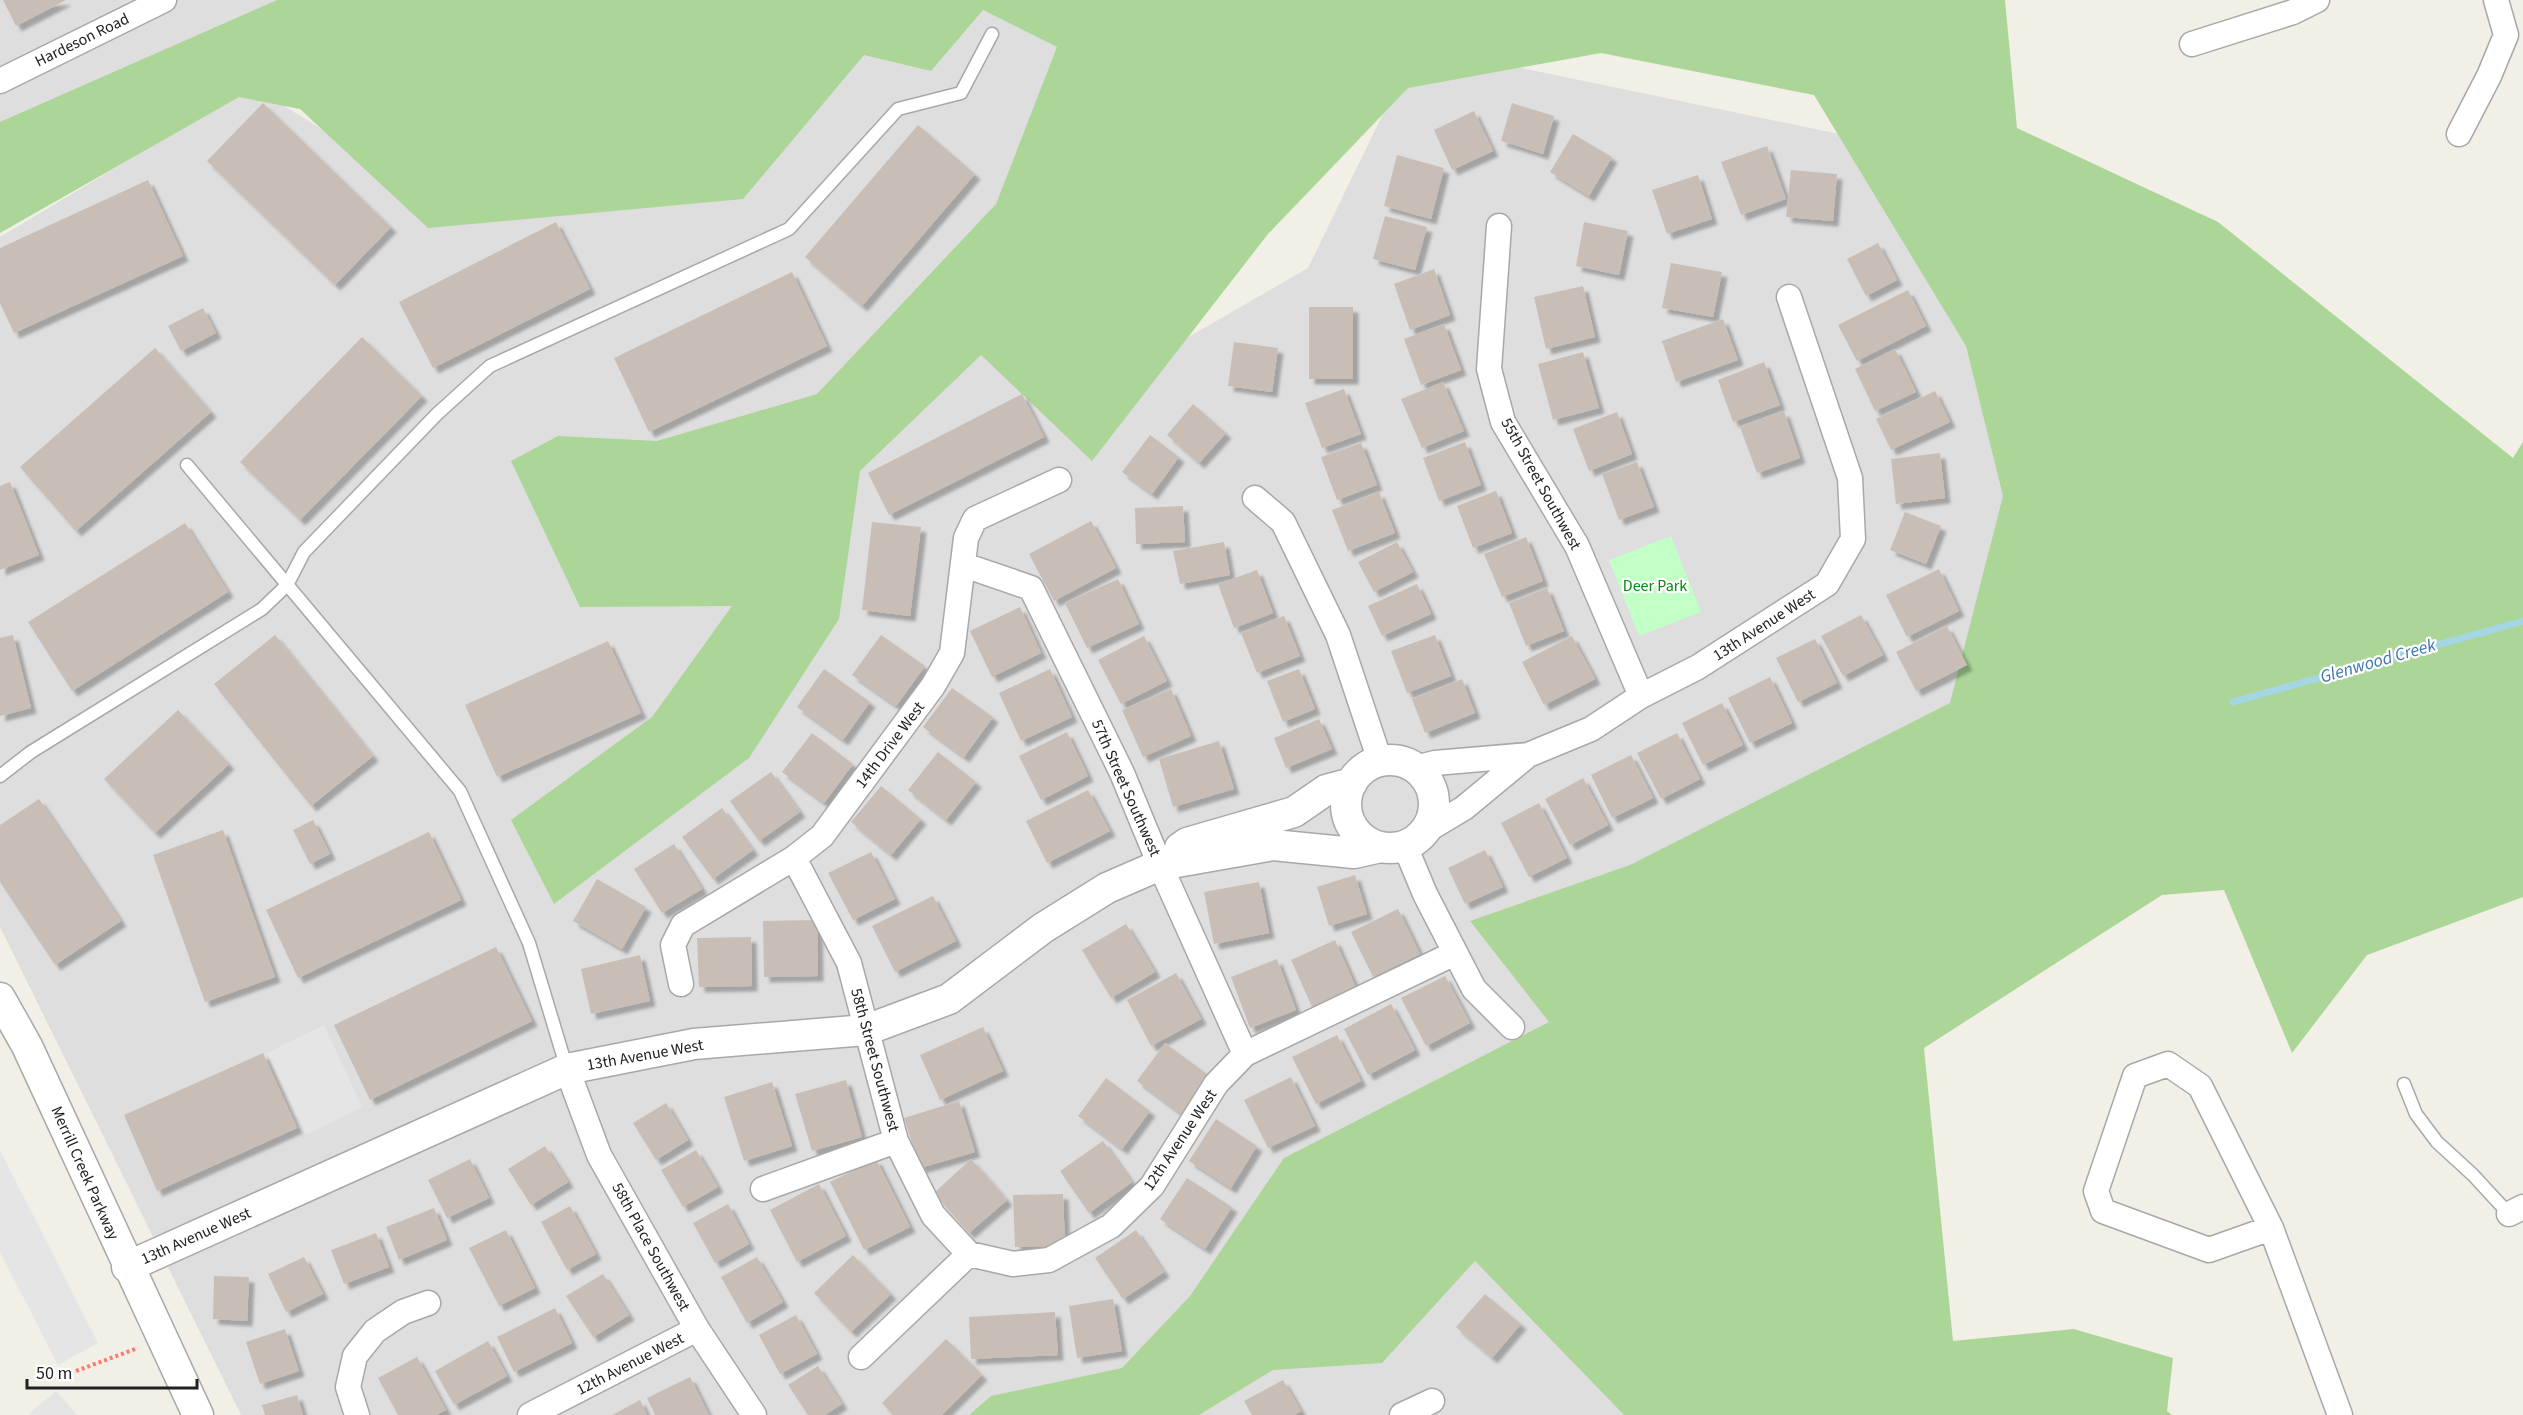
<svg xmlns="http://www.w3.org/2000/svg" width="2523" height="1415" viewBox="0 0 2523 1415" font-family="'Source Sans 3',sans-serif">
  <style>
    .residential { fill: #dfdede }
    .forest { fill: #abd698 }
    .park { fill: #c2ffc6 }
    .parking { fill: #e5e5e5 }
    .lines { fill: none; stroke-linecap: round; stroke-linejoin: round }
    .stream { stroke: #a4d6e4; stroke-width: 7 }
    .building { fill: #c8beb6; filter: url(#shadow) }
    .service-casing { stroke: #a8a8a8; stroke-width: 15 }
    .minor-casing { stroke: #a8a8a8; stroke-width: 27 }
    .tertiary-casing { stroke: #a8a8a8; stroke-width: 33 }
    .path { stroke: #ff796c; stroke-width: 4; stroke-dasharray: 3 3; stroke-linecap: butt }
    .service { stroke: #fff; stroke-width: 12 }
    .minor { stroke: #fff; stroke-width: 24 }
    .tertiary { stroke: #fff; stroke-width: 30 }
    .labels { text-anchor: middle; dominant-baseline: central; stroke-width: 4.5; stroke-linejoin: round; paint-order: stroke }
    .street-label { font-size: 16px; fill: #212121; stroke: #fff }
    .park-label { font-size: 16px; fill: #01890a; stroke: #fff }
    .water-label { font-size: 18px; font-style: italic; fill: #3d76ac; stroke: #fff }
  </style>
  <defs>
    <filter id="shadow"><feDropShadow dx="5.5" dy="5.5" stdDeviation="1.5" flood-color="#0004"/></filter>
  </defs>
  <rect width="100%" height="100%" fill="#f2efe7"/>
  <path class="residential" d="M0 0H338L0 139Z
    M858 0H1032L1088 25 1075 403 1308 268 1416 46 1897 146 2041 394 1997 725 1599 1059 1169 1366 1042 1415H241L0 927V237L252 86 425 193Z
    M1508 1234 1629 1415H1157Z"/>
  <path class="forest" d="M277 0H2005L2017 128 2218 222 2513 458 2523 442V897L2367 955 2292 1053 2224 890 2162 895 1924 1048 1953 1341 2074 1329 2173 1358 2167 1411 2172 1415H1624L1475 1261 1382 1363 1273 1370 1199 1415H969L991 1396 1122 1368 1190 1296 1284 1158 1549 1022 1470 921 1630 865 1950 703 2003 496 1966 346 1814 95 1601 53 1408 88 1268 234 1092 461 981 355 860 471 839 619 749 758 554 904 511 820 652 717 732 606 580 607 511 461 558 436 657 441 817 394 996 204 1057 47 983 10 931 71 864 55 743 199 428 228 300 109 239 97 0 233V122Z"/>
  <path class="park" d="M1671 536 1701 612 1639 636 1609 560Z"/>
  <path class="parking" d="M324 1025 362 1107 306 1135 267 1053Z
    M0 1150 98 1343 58 1365 0 1252Z
    M56 1391 77 1415H29L32 1411Z"/>
  <g class="lines">
    <path class="stream" d="M2233 702 2523 621"/>
  </g>
  <path class="building" d="M3 0H66L16 26Z
    M263 103 391 227 335 285 207 161Z
    M1512 103 1554 116 1543 154 1501 141Z
    M1474 111 1493 151 1452 170 1434 130Z
    M918 125 975 174 862 306 805 257Z
    M1573 134 1612 157 1589 196 1550 172Z
    M1767 146 1786 199 1741 215 1721 162Z
    M1397 155 1444 168 1431 219 1384 206Z
    M1791 170 1837 174 1833 221 1786 217Z
    M1698 175 1712 219 1667 234 1652 190Z
    M148 180 183 256 14 333 0 303V248Z
    M1385 216 1427 227 1415 270 1373 259Z
    M556 222 590 289 433 368 399 302Z
    M1584 222 1628 231 1619 275 1576 266Z
    M1878 243 1897 280 1866 296 1847 259Z
    M1671 263 1722 272 1713 317 1662 308Z
    M1434 269 1450 315 1410 330 1394 284Z
    M792 272 827 346 649 432 614 358Z
    M1583 286 1595 337 1546 349 1534 297Z
    M1908 290 1926 326 1857 361 1838 325Z
    M1309 307H1353V379H1309Z
    M203 308 216 333 181 351 168 326Z
    M1723 319 1738 360 1676 382 1662 341Z
    M1444 324 1461 370 1421 385 1404 339Z
    M362 337 422 396 300 520 240 462Z
    M1234 342 1278 348 1272 392 1228 386Z
    M155 348 211 412 76 531 20 467Z
    M1895 349 1916 392 1875 411 1855 369Z
    M1583 352 1599 408 1553 420 1538 364Z
    M1764 362 1780 405 1733 422 1718 380Z
    M1443 382 1464 431 1422 448 1401 399Z
    M1344 389 1361 434 1322 448 1305 403Z
    M1935 391 1950 422 1891 450 1876 419Z
    M1022 394 1044 437 889 515 868 473Z
    M1193 404 1226 433 1199 463 1167 435Z
    M1784 411 1800 458 1757 473 1740 427Z
    M1617 412 1632 454 1589 471 1573 429Z
    M1150 435 1179 457 1152 494 1122 472Z
    M1465 442 1481 485 1439 501 1423 458Z
    M1361 443 1377 485 1337 500 1321 457Z
    M1940 453 1945 498 1896 504 1891 459Z
    M1637 462 1654 507 1619 520 1602 474Z
    M10 482 39 555 0 570V486Z
    M1496 491 1512 533 1473 548 1457 506Z
    M1379 492 1395 533 1348 551 1332 510Z
    M1183 506 1185 542 1136 544 1135 508Z
    M1905 512 1941 526 1926 564 1890 550Z
    M1091 521 1116 568 1054 601 1029 554Z
    M872 522 921 527 910 616 862 610Z
    M185 523 228 592 72 691 28 622Z
    M1526 537 1543 581 1502 597 1484 554Z
    M1224 542 1230 575 1180 584 1173 551Z
    M1397 542 1413 572 1374 592 1358 562Z
    M1939 569 1959 611 1907 637 1886 595Z
    M1257 570 1273 613 1234 628 1218 584Z
    M1118 579 1139 624 1087 648 1065 603Z
    M1417 584 1431 614 1382 636 1368 606Z
    M1547 588 1564 631 1526 646 1509 603Z
    M1020 607 1041 653 992 677 970 631Z
    M1861 615 1883 655 1843 676 1821 636Z
    M1284 616 1300 656 1257 673 1241 633Z
    M1947 626 1967 665 1916 691 1896 652Z
    M13 635 31 708 0 716V638Z
    M275 635 373 756 311 806 214 684Z
    M881 635 925 666 896 706 852 675Z
    M1435 635 1451 676 1407 693 1391 651Z
    M1144 636 1167 681 1121 704 1098 660Z
    M1572 636 1595 679 1544 705 1522 662Z
    M1815 639 1837 683 1798 702 1776 658Z
    M608 641 641 713 497 777 465 705Z
    M824 669 870 702 843 740 797 707Z
    M1050 669 1072 717 1021 741 999 693Z
    M1299 669 1315 709 1283 722 1267 681Z
    M1770 677 1792 723 1750 743 1728 698Z
    M1462 679 1475 713 1425 733 1412 699Z
    M952 688 993 717 964 757 923 727Z
    M1171 689 1191 736 1143 757 1122 710Z
    M1722 703 1743 745 1703 765 1682 723Z
    M178 710 229 764 155 833 104 779Z
    M1319 719 1332 749 1286 768 1274 738Z
    M1067 732 1088 776 1041 800 1019 756Z
    M812 733 853 764 824 803 782 772Z
    M1677 733 1700 779 1661 799 1637 753Z
    M1219 741 1234 789 1173 807 1159 759Z
    M938 752 976 782 946 820 908 790Z
    M1631 755 1653 798 1612 818 1591 775Z
    M771 772 800 812 759 841 730 801Z
    M1583 778 1608 825 1570 845 1545 799Z
    M881 786 921 819 891 855 851 822Z
    M1088 790 1110 831 1047 863 1026 821Z
    M39 799 121 921 55 965 0 882V825Z
    M1539 803 1567 858 1529 877 1501 823Z
    M722 808 753 850 713 879 682 837Z
    M313 820 330 854 310 864 293 830Z
    M223 830 275 977 205 1002 153 855Z
    M429 832 461 900 298 978 266 910Z
    M674 844 702 889 662 913 634 869Z
    M1485 850 1503 887 1465 904 1448 868Z
    M871 852 895 899 853 920 828 873Z
    M1355 875 1367 914 1329 926 1317 887Z
    M597 879 646 907 622 949 573 921Z
    M1259 882 1269 933 1214 944 1204 892Z
    M933 896 956 941 895 972 872 926Z
    M1398 909 1420 954 1373 977 1351 932Z
    M817 920 818 976 764 977 763 921Z
    M1126 924 1155 972 1111 998 1082 950Z
    M751 937 752 986 699 987 697 938Z
    M1335 940 1357 990 1313 1009 1291 960Z
    M496 947 532 1021 370 1100 334 1025Z
    M640 955 650 1001 591 1014 581 969Z
    M1277 959 1296 1010 1250 1028 1231 977Z
    M1176 973 1201 1019 1151 1046 1127 1000Z
    M1445 976 1470 1023 1426 1046 1401 998Z
    M1391 1004 1415 1050 1368 1075 1344 1029Z
    M983 1027 1003 1071 940 1100 920 1055Z
    M1337 1035 1361 1081 1316 1104 1292 1057Z
    M1165 1043 1211 1077 1183 1115 1137 1081Z
    M263 1053 297 1128 157 1191 124 1115Z
    M1291 1077 1315 1126 1268 1148 1244 1100Z
    M1106 1078 1150 1111 1122 1149 1078 1116Z
    M846 1080 862 1137 812 1151 795 1094Z
    M772 1082 792 1146 744 1161 724 1097Z
    M959 1101 975 1152 920 1168 904 1118Z
    M666 1103 688 1140 656 1160 633 1123Z
    M1216 1119 1257 1146 1231 1188 1189 1161Z
    M1103 1141 1132 1182 1089 1213 1060 1171Z
    M545 1146 568 1182 531 1205 508 1169Z
    M696 1150 718 1187 683 1207 661 1170Z
    M470 1159 489 1198 447 1218 428 1180Z
    M876 1159 910 1227 864 1250 830 1182Z
    M971 1159 1007 1200 969 1233 934 1193Z
    M1187 1178 1232 1207 1205 1249 1160 1219Z
    M819 1184 846 1236 797 1262 770 1210Z
    M1063 1194 1065 1246 1015 1247 1013 1195Z
    M728 1204 749 1244 715 1263 693 1223Z
    M570 1206 596 1254 567 1270 541 1222Z
    M434 1208 447 1240 399 1260 386 1227Z
    M506 1230 535 1288 499 1306 469 1248Z
    M1136 1230 1164 1272 1123 1299 1095 1258Z
    M376 1233 389 1267 344 1284 331 1250Z
    M853 1255 891 1294 851 1332 814 1293Z
    M304 1257 323 1294 286 1312 268 1274Z
    M757 1257 783 1302 747 1323 721 1277Z
    M603 1274 629 1315 593 1337 566 1296Z
    M214 1276 249 1277 247 1321 213 1319Z
    M1485 1294 1521 1324 1492 1358 1456 1327Z
    M1113 1299 1122 1351 1077 1358 1069 1306Z
    M555 1308 572 1343 514 1372 497 1337Z
    M1055 1312 1058 1355 971 1359 969 1317Z
    M796 1315 817 1354 780 1374 759 1335Z
    M285 1329 299 1371 260 1384 246 1342Z
    M946 1339 982 1375 942 1415H893L882 1403Z
    M488 1341 507 1376 454 1405 435 1371Z
    M417 1357 446 1410 436 1415H398L378 1378Z
    M818 1366 842 1404 825 1415H808L788 1385Z
    M690 1377 709 1415H655L647 1398Z
    M1283 1380 1301 1411 1294 1415H1252L1244 1401Z
    M297 1395 303 1415H265L262 1405Z
    M640 1400 647 1415H612Z"/>
  <g class="lines">
    <g class="service-casing">
      <path id="service" d="M187 465 460 791 529 943 567 1069
        M0 776 31 752 262 609 287 585 304 552 437 414 490 366 789 229 898 109 961 93 992 34
        M2404 1084 2416 1114 2437 1142 2473 1175 2509 1214"/>
    </g>
    <g class="minor-casing">
      <path id="minor" d="M2192 44 2293 12 2317 0
        M0 81 164 0
        M2459 134 2489 76 2506 35 2496 0
        M1499 226 1489 369 1503 422 1577 546 1641 696
        M1255 498 1283 522 1338 635 1380 761
        M964 565 1031 588 1122 773 1160 865 1245 1054
        M1415 768 1435 763 1528 755 1591 729 1641 696 1698 667 1827 584 1853 539 1850 478 1789 297
        M1424 832 1464 808 1528 755
        M1405 846 1425 894 1474 989 1512 1027
        M794 858 849 963 896 1141 933 1215 969 1254
        M681 984 673 945 683 925 794 858 822 836 933 686 952 653 966 538 975 519 1059 480
        M567 1069 599 1155 697 1329 754 1415
        M763 1189 896 1141
        M2509 1214 2523 1207
        M2271 1228 2209 1250 2103 1211 2096 1191 2135 1076 2168 1064 2200 1086 2271 1228 2340 1415
        M861 1357 969 1254 1013 1264 1049 1260 1111 1226 1152 1186 1216 1084 1245 1054 1455 953
        M357 1415 348 1387 355 1356 375 1331 403 1312 428 1303
        M530 1415 697 1329
        M1402 1415 1432 1401"/>
    </g>
    <g class="tertiary-casing">
      <path id="tertiary" d="M1346 804a44 44 0 1 1 88 0a44 44 0 1 1-88 0Z
        M1180 848 1187 843 1294 812 1326 790 1352 783
        M0 998 27 1046 198 1415
        M127 1267 567 1069 694 1044 866 1030 949 999 1043 928 1107 888 1160 865 1273 845 1354 853 1381 847"/>
    </g>
    <path class="path" d="M76 1371 138 1348"/>
    <use href="#service" class="service"/>
    <use href="#minor" class="minor"/>
    <use href="#tertiary" class="tertiary"/>
  </g>
  <g class="labels">
    <g class="street-label">
      <text transform="translate(82 40) rotate(-26)">Hardeson Road</text>
      <text transform="translate(1541 484) rotate(61)">55th Street Southwest</text>
      <text transform="translate(1764 625) rotate(-33)">13th Avenue West</text>
      <text transform="translate(890 745) rotate(-53)">14th Drive West</text>
      <text transform="translate(1126 788) rotate(66)">57th Street Southwest</text>
      <text transform="translate(645 1055) rotate(-10)">13th Avenue West</text>
      <text transform="translate(875 1060) rotate(75)">58th Street Southwest</text>
      <text transform="translate(1180 1140) rotate(-56)">12th Avenue West</text>
      <text transform="translate(85 1173) rotate(66)">Merrill Creek Parkway</text>
      <text transform="translate(196 1236) rotate(-24)">13th Avenue West</text>
      <text transform="translate(651 1247) rotate(61)">58th Place Southwest</text>
      <text transform="translate(630 1364) rotate(-27)">12th Avenue West</text>
    </g>
    <g class="park-label">
      <text x="1655" y="586">Deer Park</text>
    </g>
    <g class="water-label">
      <text transform="translate(2378 661) rotate(-16)">Glenwood Creek</text>
    </g>
  </g>
  <path d="M27 1379v9h170v-9" fill="none" stroke="#212121" stroke-width="3"/>
  <text x="36" y="1379" font-size="18" fill="#212121" stroke="#ffffff" stroke-width="4.5" paint-order="stroke">50 m</text>
</svg>
